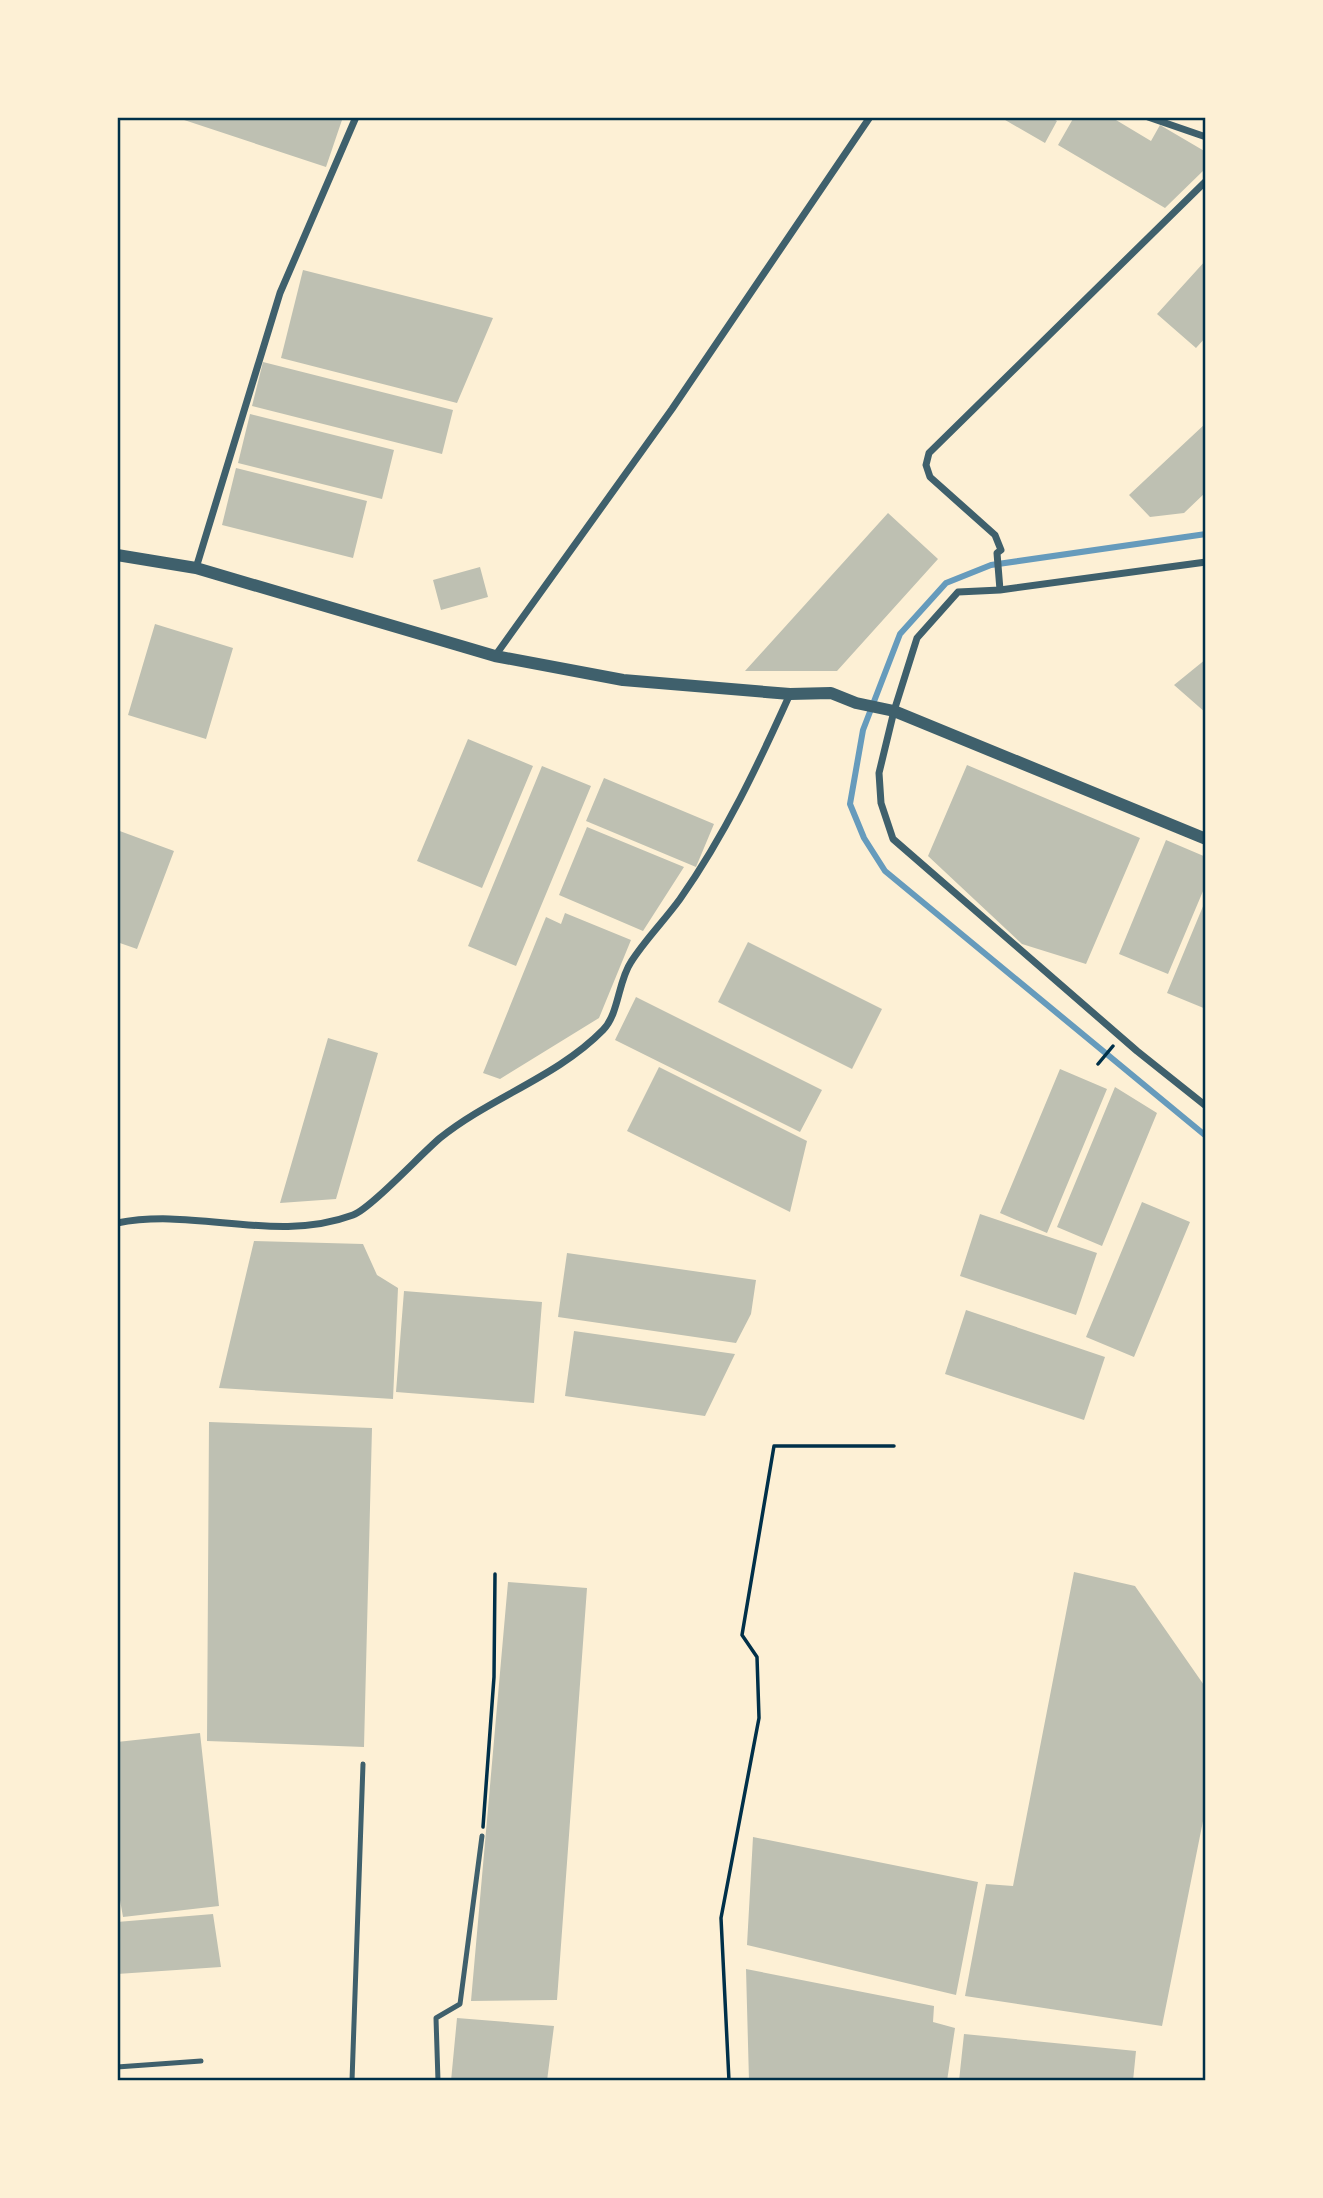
<svg xmlns="http://www.w3.org/2000/svg" width="1323" height="2198" viewBox="0 0 1323 2198" font-family="'Nunito Sans',sans-serif">
  <style>
    .lines { fill: none; stroke-linecap: round; stroke-linejoin: round }
    .stream { stroke: #669bbc; stroke-width: 6 }
    .building { fill: #bec0b2 }
    .path { stroke: #003049; stroke-width: 3.5 }
    .service { stroke: #3f606c; stroke-width: 5 }
    .minor { stroke: #3f606c; stroke-width: 7 }
    .tertiary { stroke: #3f606c; stroke-width: 12 }
    .neatline { fill: none; stroke: #003049; stroke-width: 2.5 }
  </style>
  <rect width="100%" height="100%" fill="#fdf0d5"/>
  <g class="lines">
    <path class="stream" d="M1206 534 991 565 946 583 900 634 863 730 850 804 864 838 885 871 1206 1136"/>
  </g>
  <path class="building" d="M175 117H343L326 167Z
    M1000 117H1050L1057 121 1045 143Z
    M1074 117H1111L1151 141 1160 125 1206 152V168L1165 208 1058 145Z
    M1206 260V337L1196 348 1157 314Z
    M303 270 493 318 457 403 281 358Z
    M263 362 453 410 442 454 252 406Z
    M250 414 394 450 382 499 238 463Z
    M1206 423V492L1184 513 1150 517 1129 495Z
    M236 468 367 501 353 558 222 525Z
    M888 513 938 559 837 671H745Z
    M480 567 488 597 441 610 433 580Z
    M155 624 233 648 206 739 128 715Z
    M1206 659V713L1174 685Z
    M468 739 533 766 482 888 417 861Z
    M967 765 1140 838 1086 964 1022 944 928 856Z
    M542 766 591 786 516 966 468 946Z
    M604 778 714 824 696 867 586 821Z
    M587 827 684 867 643 931 559 895Z
    M117 830 174 851 137 949 117 942Z
    M1166 840 1206 857V884L1168 974 1119 954Z
    M1206 899V1009L1167 993Z
    M565 913 631 940 599 1018 500 1079 483 1073 546 917 561 924Z
    M748 942 882 1009 852 1069 718 1002Z
    M636 997 822 1090 800 1132 615 1040Z
    M328 1038 378 1053 336 1199 280 1203Z
    M659 1067 807 1141 790 1212 627 1131Z
    M1060 1069 1107 1089 1047 1233 1000 1213Z
    M1115 1087 1157 1113 1102 1246 1057 1227Z
    M1142 1202 1190 1222 1134 1357 1086 1337Z
    M980 1214 1097 1253 1076 1315 960 1276Z
    M254 1241 363 1244 377 1275 398 1288 393 1399 219 1388Z
    M567 1253 756 1280 751 1314 736 1343 558 1317Z
    M404 1291 542 1302 534 1403 396 1392Z
    M966 1310 1105 1357 1084 1420 945 1374Z
    M574 1331 735 1354 705 1416 565 1396Z
    M209 1422 372 1428 364 1747 207 1741Z
    M1074 1572 1135 1586 1206 1688V1806L1162 2026 965 1996 986 1884 1013 1886Z
    M508 1582 587 1588 557 2000 471 2001Z
    M200 1733 219 1906 123 1917 117 1883V1742Z
    M753 1837 978 1882 956 1995 747 1945Z
    M213 1914 221 1967 117 1974V1922Z
    M746 1969 934 2006 933 2022 955 2028 947 2081H749Z
    M457 2018 554 2026 547 2081H451Z
    M964 2034 1136 2051 1133 2081H959Z"/>
  <g class="lines">
    <path class="path" d="M1098 1064 1113 1046
      M483 1827 494 1677 495 1574
      M729 2081 721 1918 759 1718 757 1657 742 1635 774 1446H894"/>
    <path class="service" d="M117 2067 201 2061
      M352 2081 363 1764
      M438 2081 436 2018 460 2004 482 1836"/>
    <path class="minor" d="M1148 117 1206 137
      M1206 562 1000 590 958 592 917 638 894 711 879 773 881 803 893 839 1137 1051 1206 1106
      M196 568 280 293 356 117
      M1000 590 997 553 1001 550 995 535 930 477 926 465 929 453 1206 181
      M495 656 672 409 870 117
      M117 1223C196 1207 275 1244 353 1215 371 1208 421 1154 440 1138 491 1097 557 1077 603 1030 619 1014 618 981 631 962 645 940 664 921 680 899 725 835 758 765 790 694"/>
    <path class="tertiary" d="M117 555 196 568 495 656 623 680 790 694 831 693 856 703 894 711 1206 839"/>
  </g>
  <rect width="1323" height="2198" fill="none" stroke="#fdf0d5" stroke-width="238"/>
  <rect x="119" y="119" width="1085" height="1960" class="neatline"/>
</svg>
